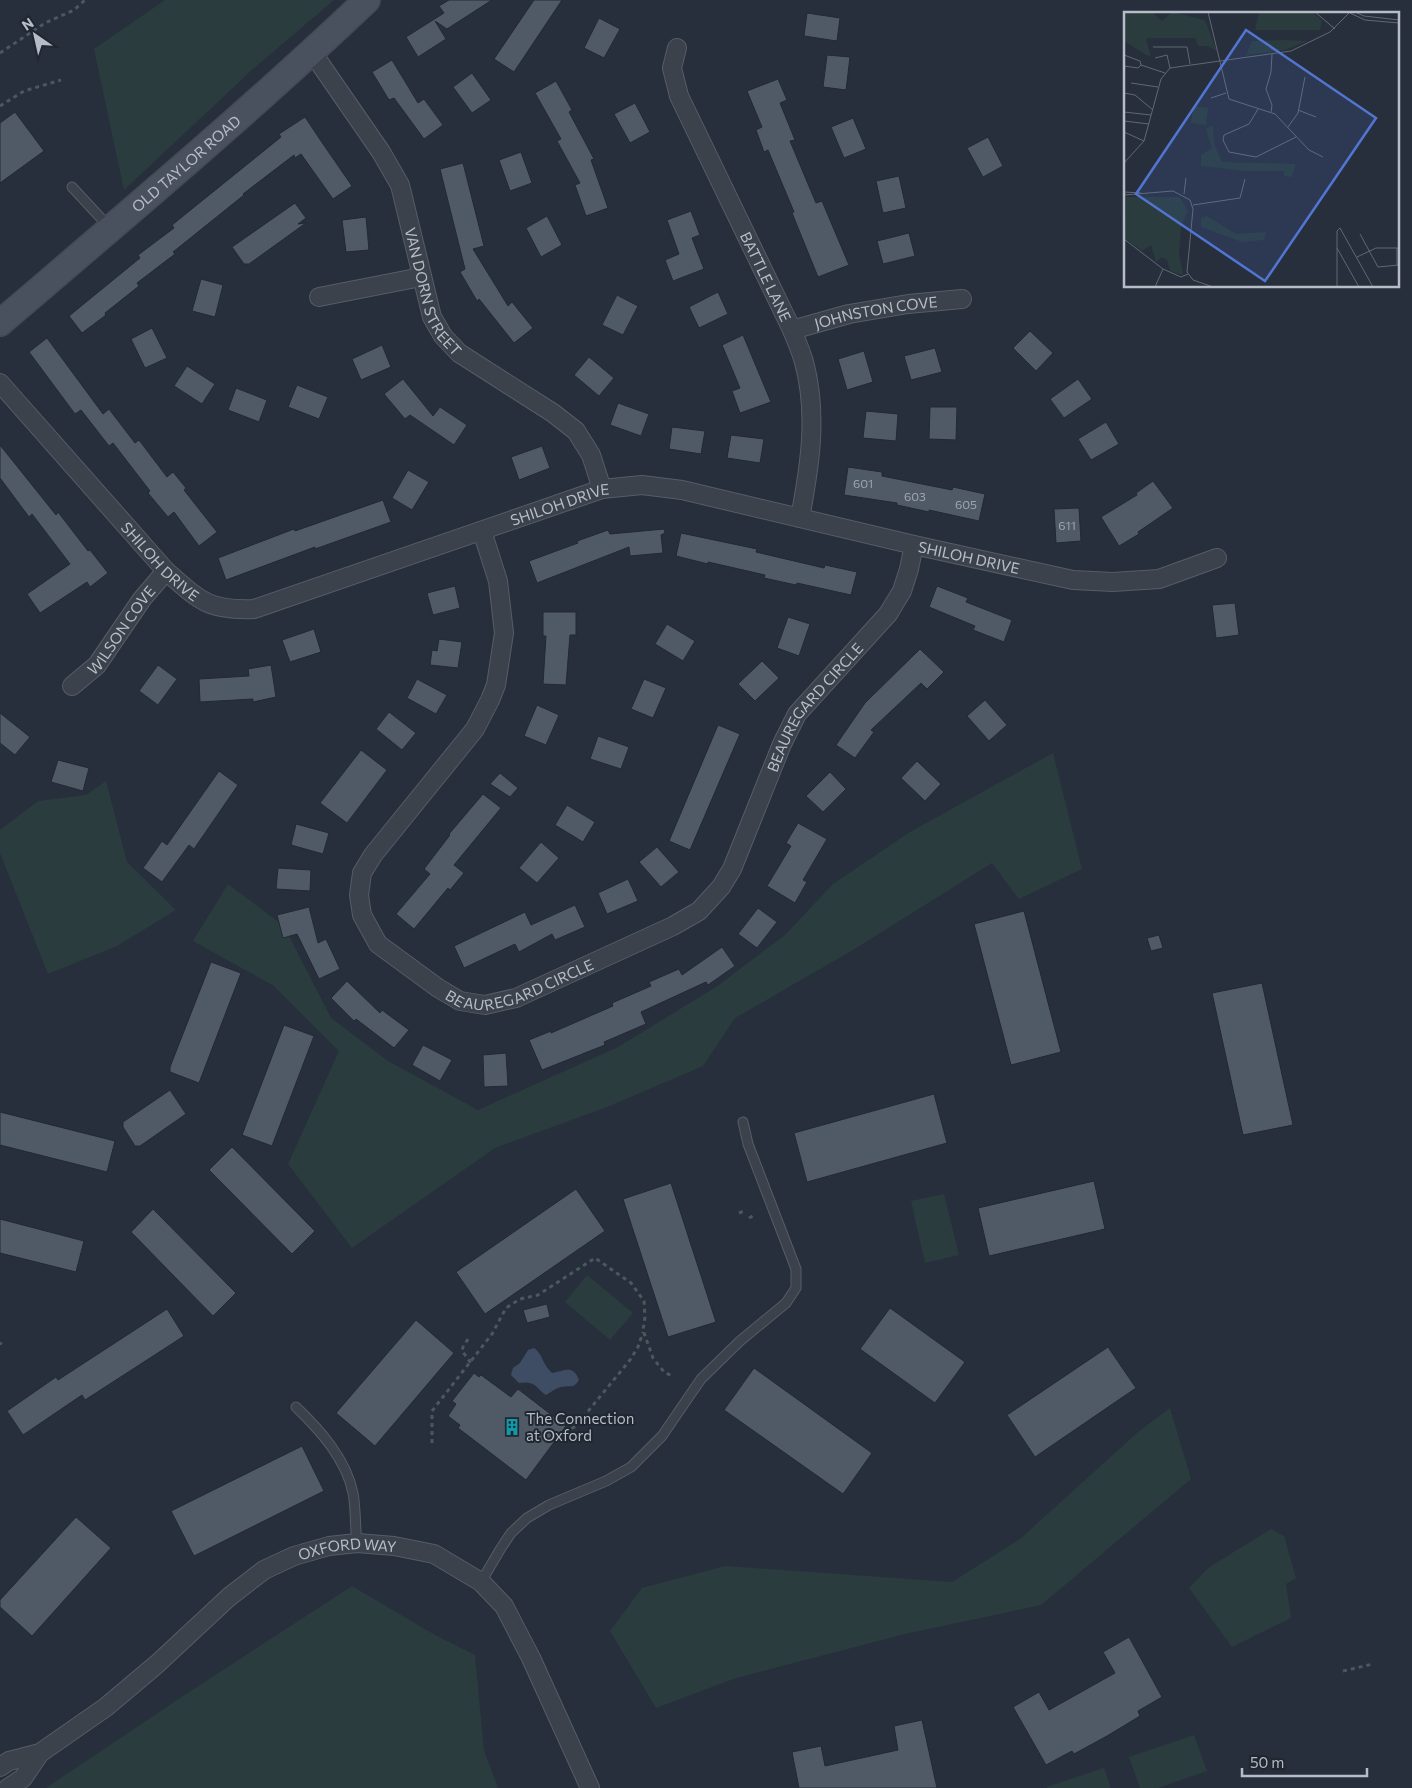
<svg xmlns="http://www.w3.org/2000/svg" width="1412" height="1788" viewBox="0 0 1412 1788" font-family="Commissioner,sans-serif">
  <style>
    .green { fill: #2a3c3e }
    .water { fill: #3e4d63 }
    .building { fill: #505a67; stroke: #222933 }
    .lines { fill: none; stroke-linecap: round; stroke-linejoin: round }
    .lane-casing { stroke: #565d67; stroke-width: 11 }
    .street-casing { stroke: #565d67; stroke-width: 20 }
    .secondary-casing { stroke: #444b55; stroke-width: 28 }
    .path { stroke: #49595c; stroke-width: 3; stroke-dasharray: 4 4; stroke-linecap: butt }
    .lane { stroke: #3b424c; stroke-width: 9 }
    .street { stroke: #3b424c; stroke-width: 18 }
    .secondary { stroke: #49515f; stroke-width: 25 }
    .labels { text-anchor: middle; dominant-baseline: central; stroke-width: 4; stroke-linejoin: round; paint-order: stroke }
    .number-label { font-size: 12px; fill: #9da4af }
    .street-label { font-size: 15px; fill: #b7bdc7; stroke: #202731 }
    .poi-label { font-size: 15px; fill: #b7bdc7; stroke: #202731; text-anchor: start }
    .inset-road { fill: none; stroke: #616874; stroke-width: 1 }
    .view { fill: #5375d2; fill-opacity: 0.15; stroke: #5375d2; stroke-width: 2.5 }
    .inset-edge { fill: none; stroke: #b7bdc7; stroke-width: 2.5 }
  </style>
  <rect width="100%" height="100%" fill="#272f3c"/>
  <path class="green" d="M165 0H334L253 69 124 190 94 49Z
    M1053 753 1082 869 1019 899 992 863 853 950 735 1018 703 1066 607 1107 495 1148 352 1248 288 1164 339 1051 274 986 193 941 228 884 284 926 331 1018 388 1061 478 1110 618 1047 716 987 785 935 833 884 910 832Z
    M106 781 127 862 176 910 117 946 48 974 0 853V830L38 801 86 795Z
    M944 1194 959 1255 925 1263 911 1201Z
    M587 1275 633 1313 610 1340 565 1302Z
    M1170 1408 1191 1479 1041 1605 905 1634 736 1678 656 1708 610 1631 642 1588 725 1566 952 1582 1020 1539 1138 1432Z
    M1271 1529 1284 1536 1296 1578 1286 1584 1291 1618 1232 1647 1189 1588 1208 1568Z
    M352 1586 435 1635 475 1655 484 1751 498 1788H46L183 1696Z
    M1194 1735 1207 1771 1158 1788H1140L1129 1757Z
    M1104 1768 1111 1788H1047V1787Z"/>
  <path class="water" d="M534 1348C543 1354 542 1364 552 1373 565 1371 573 1364 579 1380 574 1389 570 1385 561 1387 556 1388 551 1392 546 1395 540 1392 536 1383 529 1383 525 1382 522 1383 519 1383L511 1375 513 1368 520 1363 528 1350Z"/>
  <path class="building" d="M449 0H492L447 29 435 21 446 39 418 57 406 37 444 13 439 6Z
    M534 0H562L514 72 494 59Z
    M807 13 840 18 837 41 804 36Z
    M599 18 620 29 604 58 584 48Z
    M827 55 850 57 846 90 823 87Z
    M392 60 418 103 424 99 443 125 424 139 394 98 389 100 372 72Z
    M472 73 491 100 472 113 453 87Z
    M778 79 787 100 780 103 795 140 790 141 816 203 822 201 849 265 818 277 792 213 794 212 768 150 764 152 756 130 762 127 747 91Z
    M556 81 572 110 569 112 594 159 591 160 608 208 586 216 575 185 580 183 557 141 561 139 535 93Z
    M635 103 650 132 630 143 614 114Z
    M15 112 44 151 0 183V123Z
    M305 117 321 141 352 186 333 199 301 154 295 158 294 155 243 194 244 195 173 252 175 254 137 283 139 286 105 313 106 315 82 333 69 316 140 258 138 255 174 228 172 225 281 137 279 134Z
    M853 118 866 149 844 158 831 127Z
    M988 137 1003 166 983 177 967 148Z
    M521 152 532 183 510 191 499 160Z
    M463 163 484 246 473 249 508 306 512 302 533 328 514 343 479 299 477 301 460 272 465 269 440 169Z
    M899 176 906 208 883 213 876 181Z
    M295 203 306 218 298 224 306 223 249 264H244L232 247Z
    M691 211 700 235 692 238 704 269 673 281 665 260 679 254 667 220Z
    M547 216 562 245 541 257 526 228Z
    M366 217 369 250 346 252 342 220Z
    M909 233 915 256 883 264 877 241Z
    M201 279 223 285 215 317 192 311Z
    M718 292 728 314 699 328 689 307Z
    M617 295 638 306 623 335 602 325Z
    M152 328 167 358 145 368 131 339Z
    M1030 331 1053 353 1036 371 1013 348Z
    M743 335 771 402 740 413 732 391 740 388 722 345Z
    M47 338 103 414 109 409 135 443 139 440 167 477 173 472 186 488 184 490 217 532 199 546 174 512 168 517 148 493 150 491 113 443 109 446 81 410 75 414 29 352Z
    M382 345 391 367 361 380 352 359Z
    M935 348 942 372 911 380 904 356Z
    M864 351 873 382 847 390 838 359Z
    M589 357 614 378 599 396 574 375Z
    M187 366 215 384 202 404 174 386Z
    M403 379 433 416 440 407 467 425 454 445 410 415 405 419 384 394Z
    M1078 379 1092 399 1064 418 1050 399Z
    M297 385 328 397 319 419 288 407Z
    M236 388 267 400 259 422 228 410Z
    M618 403 649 414 641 436 610 425Z
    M930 407H957L956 440 929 439Z
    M866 411 898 414 896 441 863 438Z
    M1106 422 1119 444 1091 460 1078 439Z
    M672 427 705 431 701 454 669 449Z
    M731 435 764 439 760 463 727 458Z
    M0 445 56 515 58 512 88 551 90 550 108 573 90 587 87 582 40 613 27 594 70 564 32 514 29 517 0 478Z
    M542 446 550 468 519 480 511 457Z
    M848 467 882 472V476L952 490 953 487 985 494 979 521 929 510V512L897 505V503L844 495Z
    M408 470 429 482 412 510 392 498Z
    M1153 481 1173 508 1138 532 1139 534 1119 546 1101 517 1137 495 1136 493Z
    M383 500 391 522 315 549V547L226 580 218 558 294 529 295 531Z
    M1079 508 1081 541 1056 543 1054 509Z
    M664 529 665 533 661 535 663 553 630 556 629 547 537 583 529 561 578 543 577 541 608 530 610 534Z
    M681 533 757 549 756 552 824 568 825 565 857 572 851 595 797 583 796 585 764 578 765 575 708 562V564L676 556Z
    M455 586 460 608 433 615 427 593Z
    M937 586 968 598 966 602 1012 620 1004 642 973 630 975 626 929 607Z
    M1235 603 1239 635 1216 638 1212 605Z
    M543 612H576V635H570L566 685 543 684 546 636H543Z
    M788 617 810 624 799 656 777 648Z
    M667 624 695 641 683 661 655 644Z
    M314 629 321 652 290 662 282 640Z
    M439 639 462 642 458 668 430 665 432 650 437 651Z
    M920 649 944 672 927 689 921 683 871 730 874 732 855 758 836 745 865 703Z
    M762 661 779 678 755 701 738 684Z
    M158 665 177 679 158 705 139 691Z
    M271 665 276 697 253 702V699L200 702 199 679 249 676 248 669Z
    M417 679 447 695 436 714 407 698Z
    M644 679 666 688 653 718 631 709Z
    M985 700 1007 725 989 741 967 716Z
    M537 705 559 715 546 745 524 736Z
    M389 712 416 733 402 750 376 729Z
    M0 713 30 737 15 755 0 743Z
    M718 725 740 734 690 850 669 841Z
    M598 736 629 747 621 769 590 759Z
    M361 750 387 770 347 823 320 803Z
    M58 760 89 768 83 791 51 782Z
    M917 761 941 784 925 801 901 778Z
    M219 771 238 785 194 849 189 845 162 882 143 868 162 841 167 845Z
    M830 772 846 789 823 812 806 796Z
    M500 773 518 788 510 797 490 784Z
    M483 794 501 808 454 865 464 873 450 890 448 888 414 929 396 914 430 874 424 869 450 835 449 834Z
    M567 805 595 822 583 842 555 825Z
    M798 823 827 839 803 880 807 882 795 903 767 886 791 846 786 843Z
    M296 824 329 833 323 854 291 845Z
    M541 842 559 858 537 883 519 868Z
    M657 847 679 872 661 887 639 862Z
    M278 868 311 870 310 891 276 889Z
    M628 879 638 901 607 914 598 893Z
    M575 905 585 927 555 940 552 934 519 952 515 944 464 968 454 946 525 912 531 925Z
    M309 907 318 943 326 939 340 969 319 979 297 934 283 938 277 915Z
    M758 908 777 922 757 948 738 934Z
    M1024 911 1061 1052 1011 1065 974 924Z
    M1159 935 1163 948 1151 951 1147 938Z
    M722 947 735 966 708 985 706 982 641 1012 646 1024 604 1042 605 1045 542 1070 529 1040 551 1031V1033L613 1006 612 1003 651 986 649 982 679 969 682 975Z
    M211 962 241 973 199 1083 170 1072V1067Z
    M347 981 380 1013 382 1010 409 1030 394 1048 356 1019 354 1021 331 998Z
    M1262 983 1293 1125 1243 1135 1212 993Z
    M284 1025 314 1036 272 1146 242 1135Z
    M423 1045 452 1060 440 1081 412 1065Z
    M506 1053 508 1086 484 1087 483 1055Z
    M170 1090 186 1114 140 1146H135L123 1127V1122Z
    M934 1094 947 1143 807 1182 794 1133Z
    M0 1112 115 1141 107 1172 0 1145Z
    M232 1147 315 1231 292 1254 209 1170Z
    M1094 1181 1105 1229 989 1256 978 1208Z
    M671 1183 716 1322 668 1337 623 1199Z
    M576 1189 605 1231 485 1314 456 1272Z
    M153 1209 236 1293 213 1316 131 1232Z
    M0 1219 84 1241 76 1272 0 1253Z
    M547 1304 550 1317 527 1323 523 1310Z
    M890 1308 965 1362 935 1403 860 1349Z
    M167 1309 184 1336 85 1400 82 1395 23 1435 7 1411 56 1377 58 1380Z
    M416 1320 454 1353 375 1446 336 1413Z
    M1108 1347 1136 1388 1035 1457 1007 1415Z
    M754 1368 872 1453 843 1494 724 1410Z
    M474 1373 479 1377 481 1375 511 1397 518 1389 566 1426 526 1480 458 1428 460 1425 448 1416 456 1404 452 1401Z
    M302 1446 324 1491 194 1556 171 1511Z
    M76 1517 111 1548 32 1636 0 1607V1600Z
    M1129 1637 1162 1697 1138 1711 1140 1716 1107 1736 1074 1754 1072 1751 1046 1765 1013 1707 1039 1692 1049 1710 1115 1673 1103 1652Z
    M922 1720 937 1788H799L792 1752 821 1746 825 1766 898 1750 894 1726Z"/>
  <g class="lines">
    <g class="lane-casing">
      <path id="lane" d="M72 187 110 228
        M296 1407C320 1430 346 1459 353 1493 356 1509 355 1527 357 1543
        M481 1582 501 1548 511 1533 527 1518 549 1505 606 1481 631 1467 662 1436 701 1379 740 1341 786 1303 796 1288V1269L748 1144 743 1122"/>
    </g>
    <g class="street-casing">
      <g id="street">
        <path id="s1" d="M677 48 672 68 679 96 792 330C796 340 801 351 804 362 818 414 810 465 800 518"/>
        <path id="s2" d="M312 52 381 152 400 185 432 317 443 336 459 353 553 413 576 431 591 455 602 489"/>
        <path d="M319 297 421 277"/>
        <path id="s3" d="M792 330 849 314 908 304 962 299"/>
        <path id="s4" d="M0 383 166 571C199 600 208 611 254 609L602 489 642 485 682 490 914 545 1073 580 1113 582 1159 579 1217 558"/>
        <path id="s5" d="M482 531 498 581 504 633 496 685 490 700 475 729 373 855 362 873 359 895 362 915 378 944 438 988 460 1001 485 1005 516 998 673 926 699 911 721 887 732 869 782 744 797 714 888 614 902 591 909 569 914 545"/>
        <path id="s6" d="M72 686 97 665 142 599 166 571"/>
        <path id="s7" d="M0 1767 9 1761 40 1753 106 1707 157 1664 229 1597 264 1570 294 1556 329 1546 357 1543 394 1546 434 1554 481 1582 504 1606 531 1658 590 1788"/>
        <path d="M8 1788 23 1778 40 1753"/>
      </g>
    </g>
    <g class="secondary-casing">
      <g id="secondary">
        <path id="s8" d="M0 323C124 217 249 112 367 0"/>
      </g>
    </g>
    <path class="path" d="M0 53 45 23 74 10 85 0
      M0 106 24 91 61 80
      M739 1213 746 1210
      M749 1218 753 1216
      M468 1339 463 1347 462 1351 471 1363
      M0 1343 2 1344
      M564 1430H569L576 1426 630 1360 638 1347 643 1332
      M432 1443V1411L492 1334 506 1308 520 1299 538 1295 595 1258 631 1283 644 1301 645 1317 643 1330 653 1358 664 1372 672 1376
      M1343 1671 1373 1664"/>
    <use href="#lane" class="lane"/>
    <use href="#street" class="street"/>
    <use href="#secondary" class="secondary"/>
  </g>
  <defs>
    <g id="building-bare" transform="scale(1.35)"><path d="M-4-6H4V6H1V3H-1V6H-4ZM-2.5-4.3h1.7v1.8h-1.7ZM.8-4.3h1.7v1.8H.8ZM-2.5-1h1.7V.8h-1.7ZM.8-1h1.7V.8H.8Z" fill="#0f9aa8" stroke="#202731" stroke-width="2.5" paint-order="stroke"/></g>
  </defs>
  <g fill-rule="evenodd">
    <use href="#building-bare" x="512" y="1427"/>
  </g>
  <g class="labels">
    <g class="number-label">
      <text x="863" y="483">601</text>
      <text x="915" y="496">603</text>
      <text x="966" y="504">605</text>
      <text x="1067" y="525">611</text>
    </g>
    <g class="street-label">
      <text stroke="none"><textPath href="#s8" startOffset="245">OLD TAYLOR ROAD</textPath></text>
      <text stroke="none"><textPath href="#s1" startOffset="250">BATTLE LANE</textPath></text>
      <text stroke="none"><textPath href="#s2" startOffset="272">VAN DORN STREET</textPath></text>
      <text stroke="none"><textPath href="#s3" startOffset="86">JOHNSTON COVE</textPath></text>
      <text stroke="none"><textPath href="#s4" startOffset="674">SHILOH DRIVE</textPath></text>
      <text stroke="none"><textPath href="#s4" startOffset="1094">SHILOH DRIVE</textPath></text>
      <text stroke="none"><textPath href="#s4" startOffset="240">SHILOH DRIVE</textPath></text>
      <text stroke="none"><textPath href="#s6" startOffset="75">WILSON COVE</textPath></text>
      <text stroke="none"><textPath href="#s5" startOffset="1062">BEAUREGARD CIRCLE</textPath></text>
      <text stroke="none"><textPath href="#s5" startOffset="628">BEAUREGARD CIRCLE</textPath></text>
      <text stroke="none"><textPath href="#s7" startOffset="420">OXFORD WAY</textPath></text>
    </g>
    <g class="poi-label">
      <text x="526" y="1418">The Connection<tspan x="526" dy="17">at Oxford</tspan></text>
    </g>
  </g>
  <g transform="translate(1124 12)">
    <rect width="275" height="275" fill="#272f3c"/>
    <path d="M0 0H28L38 9 48 0 81 8 93 39 84 34H74L71 26H25L22 27 27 44 22 43 0 29ZM135 0H188L198 9 196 18H131ZM128 29 159 28 184 29 161 38 122 43ZM70 94 84 96 82 113 67 111ZM89 113 90 132 98 150 172 152 168 165 160 164V159H121L77 154V143L88 136 82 117ZM2 185H56L64 199 57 215 55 241 59 263 46 259 43 248 38 245 32 250 27 233 18 239 1 226ZM83 204 112 222 142 220 140 228 118 230 77 215V206Z" fill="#2a3c3e"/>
    <path class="inset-road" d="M84 0 105 87 151 102 185 138 199 145M191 0 211 17M231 0 240 4 275 8M226 1 241 8 275 11M29 35H63L66 52M0 43 16 49 17 53M31 46 43 43 46 56M17 53 41 61M0 54 14 56 17 53M7 71 34 75M0 81 11 83 29 98M87 86 102 81M134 97 125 112 100 123 99 128 105 140 132 145 172 125M174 98 192 105M0 100 27 103M147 100 148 93 142 77 147 60 148 42M0 109 25 112M164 115 174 101 181 65M0 120 20 129M0 151 20 129 37 67 46 56 167 39 206 20 226 0M0 180 17 181M60 182 62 166M0 183 49 179 66 188 69 197 63 260 69 268 89 275M69 193 116 186 121 167M236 222 254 255 275 253M0 227 39 257 57 265 64 262M213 236 235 275M233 245 252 236H275M273 253V236M31 275 39 257M213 275V219L216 216 249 275"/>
    <path class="view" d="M122 18 252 106 141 269 12 182Z"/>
    <rect width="275" height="275" class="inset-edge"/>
  </g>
  <g transform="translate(35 35) rotate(326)" stroke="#202731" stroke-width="4" paint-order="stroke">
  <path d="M0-4L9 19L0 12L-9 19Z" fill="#b7bdc7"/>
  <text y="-8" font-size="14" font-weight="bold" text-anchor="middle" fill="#b7bdc7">N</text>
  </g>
  <path d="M1242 1768v8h125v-8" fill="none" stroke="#b7bdc7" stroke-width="2.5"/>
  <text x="1250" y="1768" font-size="15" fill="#b7bdc7" stroke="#202731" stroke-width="4" paint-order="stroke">50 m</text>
</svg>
